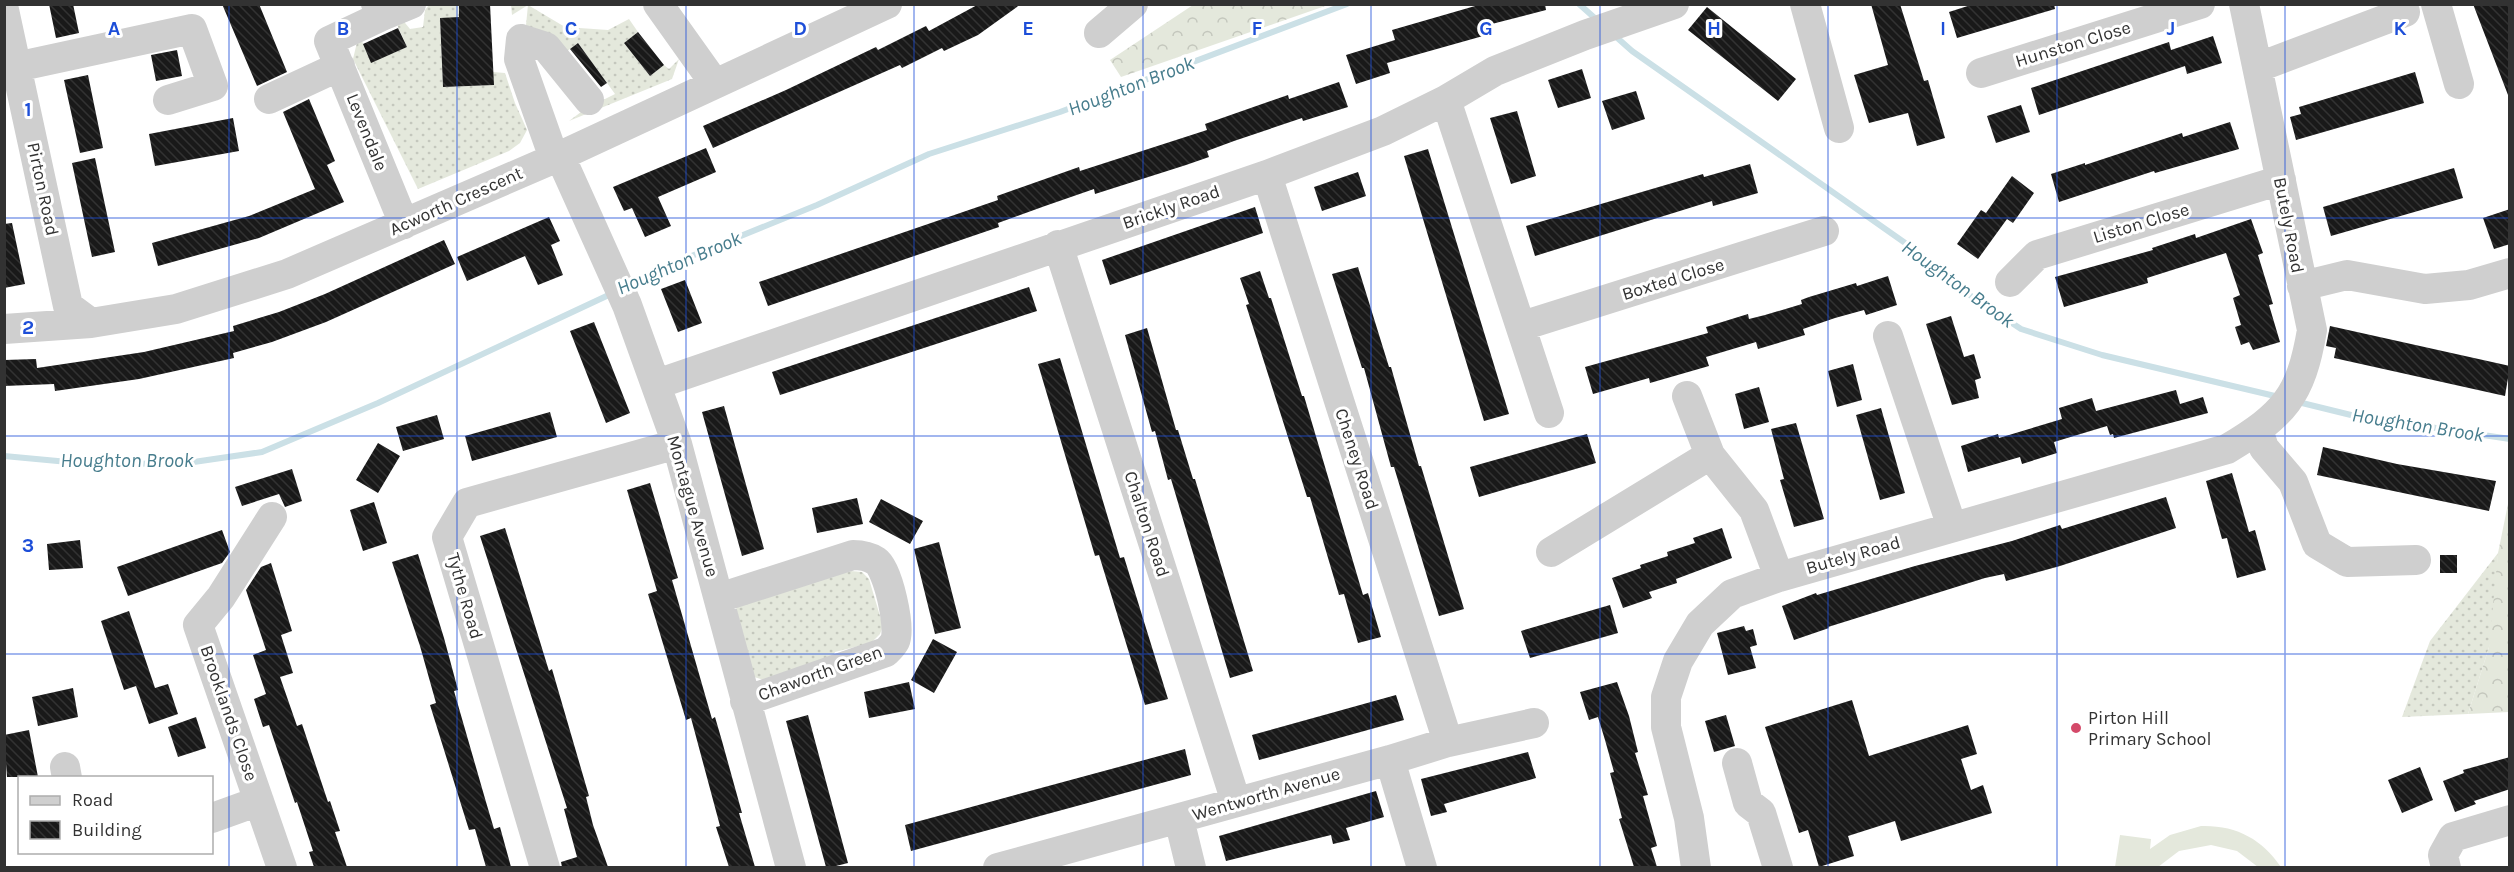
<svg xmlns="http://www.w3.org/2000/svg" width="2514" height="872" viewBox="0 0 2514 872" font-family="Karla,sans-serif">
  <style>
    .grass { fill: url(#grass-dots) }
    .forest { fill: url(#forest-crowns) }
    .pitch { fill: #e4e8dc }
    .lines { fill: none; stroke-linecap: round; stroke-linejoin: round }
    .stream { stroke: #cbe0e6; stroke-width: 6 }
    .building { fill: url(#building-back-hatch) }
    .minor { stroke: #cfcfcf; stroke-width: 30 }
    .grid { fill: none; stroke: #1d4ed8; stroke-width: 1.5; stroke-opacity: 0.55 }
    .poi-dot { fill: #d44969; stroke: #fff; stroke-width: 2 }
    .labels { text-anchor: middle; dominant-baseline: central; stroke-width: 6; stroke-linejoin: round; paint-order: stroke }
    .street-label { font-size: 18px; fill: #323232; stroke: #fff }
    .poi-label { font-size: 18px; fill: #323232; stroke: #fff; text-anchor: start }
    .water-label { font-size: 20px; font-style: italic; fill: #477d8d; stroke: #fff }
    .grid-label { font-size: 20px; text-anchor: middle; font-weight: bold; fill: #1d4ed8; stroke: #fff; stroke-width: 6; stroke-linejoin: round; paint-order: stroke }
  </style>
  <defs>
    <pattern id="grass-dots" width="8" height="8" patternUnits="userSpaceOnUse" patternTransform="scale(1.5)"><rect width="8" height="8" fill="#e4e8dc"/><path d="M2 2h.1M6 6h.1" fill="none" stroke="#c4c7bd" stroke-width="1.8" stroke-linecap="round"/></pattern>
    <pattern id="forest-crowns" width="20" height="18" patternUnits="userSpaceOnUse" patternTransform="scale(1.5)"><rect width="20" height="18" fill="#e4e8dc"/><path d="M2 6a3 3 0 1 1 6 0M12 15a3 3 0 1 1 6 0" fill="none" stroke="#c4c7bd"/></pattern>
    <pattern id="building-back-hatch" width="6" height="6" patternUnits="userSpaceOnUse" patternTransform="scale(1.5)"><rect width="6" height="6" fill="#191919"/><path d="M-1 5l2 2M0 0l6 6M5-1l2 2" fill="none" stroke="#323232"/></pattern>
  </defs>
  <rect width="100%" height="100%" fill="#fff"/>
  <path class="grass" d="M429 5H459V17L440 19 443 87 493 85V72L505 73 515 103 527 130 520 143 509 151 418 189 353 59 359 34 371 62 407 47 398 27 397 18H401L410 29 423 27 425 10Z
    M511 5H528L565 27 608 30 629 19 638 32 624 43 650 76 664 65 669 69 679 59 672 79 569 121 585 109 615 94 578 43 566 52 526 25 528 5 512 15Z
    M2498 553 2495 628 2468 714 2402 717 2430 641Z
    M851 571 862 572 869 579 883 626 880 634 871 643 835 652 831 661 764 680 754 677 734 600Z"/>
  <path class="forest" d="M1193 5V4L1328 5 1121 77 1110 60Z
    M2509 499V712L2468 714 2489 647 2498 553Z"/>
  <path class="pitch" d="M2201 826C2236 825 2262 839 2281 867H2258L2237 851 2211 845 2179 851 2158 867H2115L2120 835 2151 839 2150 849 2170 835Z"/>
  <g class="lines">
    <path class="stream" d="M1579 4 1597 20
      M1614 35 1632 51 1918 252 1968 294 2021 329 2102 355 2279 397
      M627 285 667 266 817 205 929 154 1060 112 1347 4
      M2298 402 2355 416 2510 439
      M4 456 79 463 180 464 262 452 378 403 613 293"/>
  </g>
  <path class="building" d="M49 4H73L79 33 56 38Z
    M222 4H259L287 72 257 86Z
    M459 4H490L494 85 443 87 440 18 459 17Z
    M979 4H1021L978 35 944 51 942 48 902 68 900 65 713 148 703 126 786 90 876 47 878 50 926 26 929 31Z
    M1482 4H1545L1546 10 1480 27 1483 36 1387 63 1390 73 1356 84 1346 55 1395 40 1392 30Z
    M1871 4H1900L1924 81 1928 80 1945 138 1917 146 1908 113 1869 123 1854 75 1888 65Z
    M1974 4H2054L2055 9 1957 38 1949 12Z
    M2473 4H2510V95H2508Z
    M1707 7 1796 79 1778 101 1688 30Z
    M398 28 407 47 371 63 363 44Z
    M638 32 664 65 650 76 624 43Z
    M2213 36 2222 63 2187 74 2185 66 2039 115 2031 88 2169 42 2171 50Z
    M578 43 607 83 601 87 570 49Z
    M177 50 182 76 156 81 151 55Z
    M1582 69 1591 98 1558 108 1548 80Z
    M2415 72 2424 103 2296 140 2290 117 2301 114 2299 107Z
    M88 75 103 148 80 153 64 80Z
    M1339 82 1348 107 1303 121 1302 118 1234 141 1207 151 1209 157 1186 165 1095 194 1094 189 1045 206 998 223 999 227 768 306 759 282 998 200 997 196 1079 167 1080 171 1207 130 1205 124 1288 95 1289 99Z
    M1636 91 1645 119 1612 130 1602 101Z
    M309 99 335 161 327 165 344 202 259 238 158 266 152 243 249 216 315 189 283 112Z
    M2021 105 2030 132 1996 143 1987 116Z
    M1517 111 1536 176 1511 184 1490 118Z
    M233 118 239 151 155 166 149 134Z
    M2230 122 2239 149 2155 173 2154 171 2059 202 2051 174 2085 163V165L2182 133 2183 137Z
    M706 148 716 172 658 197 671 226 645 237 632 208 624 211 613 187Z
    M1428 149 1509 414 1484 421 1404 156Z
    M95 158 115 252 92 257 72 163Z
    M1750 164 1758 193 1713 206 1712 201 1535 256 1526 226 1703 174 1704 177Z
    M2454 168 2463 198 2331 236 2323 207Z
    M1358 172 1366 196 1322 211 1314 187Z
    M2012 176 2034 193 2013 223 2007 219 1978 259 1957 244 1981 210 1986 213Z
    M1255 207 1263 233 1110 285 1102 260Z
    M2510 209V244L2494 249 2483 218Z
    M549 217 560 241 551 245 563 275 538 285 525 256 467 281 457 257Z
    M2251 219 2263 253 2258 255 2273 304 2269 305 2280 342 2253 350 2249 342 2241 345 2235 327 2241 325 2233 298 2240 295 2226 253 2147 278 2148 283 2064 307 2055 277 2153 250 2152 248 2195 234 2196 238Z
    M12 223 25 284 4 288V224Z
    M444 240 455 264 326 322 272 342 233 353 234 358 139 379 55 391 54 384 4 386V360L36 359 37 368 144 352 234 331 233 326 279 312 325 294Z
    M1358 267 1389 367H1391L1419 466H1421L1464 609 1439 616 1394 467H1391L1364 368H1362L1332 274Z
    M1260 271 1269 298H1271L1302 396H1304L1363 595 1368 593 1381 637 1358 643 1344 594 1339 595 1310 497H1307L1246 305 1249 304 1240 278Z
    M1888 276 1897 305 1866 315 1864 310 1835 318 1803 329 1805 335 1758 349 1756 342 1706 357 1709 366 1650 383 1649 378 1593 394 1585 367 1708 333 1706 327 1735 318 1748 314 1749 319 1765 315 1802 304 1801 300 1809 297 1856 283 1857 286Z
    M685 280 702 323 678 332 661 289Z
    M1029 287 1037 311 780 395 772 372Z
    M1951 316 1964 357 1974 354 1981 378 1975 380 1979 398 1952 405 1926 324Z
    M594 322 630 413 606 423 570 331Z
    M2330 326 2510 366 2505 396 2334 358 2336 348 2326 346Z
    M1147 328 1176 430H1178L1193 479H1195L1253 671 1230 678 1171 479 1168 480 1155 431 1152 432 1125 335Z
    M1060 358 1120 558 1124 557 1168 699 1145 705 1099 555 1095 556 1038 364Z
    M1853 364 1862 400 1837 407 1828 371Z
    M1759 387 1769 422 1744 429 1735 394Z
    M2176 390 2180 404 2203 397 2208 413 2114 438 2113 434 2110 435 2107 426 2054 442 2057 453 2022 464 2020 457 1968 472 1961 446 1998 434 1999 438 2062 419 2059 408 2092 398 2096 411Z
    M724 406 764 549 742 556 702 412Z
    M1881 408 1905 493 1880 500 1856 415Z
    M550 412 557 437 472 461 465 436Z
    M437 415 444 439 403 451 396 427Z
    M1796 423 1824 519 1794 527 1780 480 1784 479 1771 429Z
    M1587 434 1596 463 1479 497 1470 467Z
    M378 443 400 456 378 493 356 480Z
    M2323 447 2397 464 2496 481 2489 511 2317 475Z
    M292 469 302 501 285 507 279 494 242 506 235 487Z
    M2232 473 2249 532 2255 530 2266 570 2237 578 2227 538 2222 539 2206 481Z
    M650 483 678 578 672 580 712 719 715 717 722 741 742 813H739L755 867H729L716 827 720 826 691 718 686 720 648 594 657 591 627 490Z
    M2166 497 2176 528 2060 566 2006 581 2004 574 1985 578 1828 627 1829 628 1794 640 1782 606 1816 593 1817 595 1915 566 2012 541 2060 525 2062 529Z
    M857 498 863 524 817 533 812 508Z
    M881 499 923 521 910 544 869 522Z
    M374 502 387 543 363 551 350 510Z
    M505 528 549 671 552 669 589 796 586 797 593 825 608 867H562L561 862 577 857 564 809 567 808 480 536Z
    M1722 528 1732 558 1676 579 1677 583 1649 592 1652 598 1623 608 1612 578 1641 568 1640 565 1668 556 1667 552 1695 543 1693 538Z
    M222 530 230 552 222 563 128 596 117 567Z
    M80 540 83 568 49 570 47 544Z
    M939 542 961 628 935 634 914 549Z
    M418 554 444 638 458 690 454 691 486 802 494 829 500 827 511 867H486L475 829 469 830 430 705 436 703 420 646 392 562Z
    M2440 555H2457V573H2440Z
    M271 563 292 631 281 635 293 673 280 677 297 726 302 724 328 802 330 801 340 831 335 832 347 867H314L309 852 313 851 297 802 295 803 269 725 263 727 254 699 266 694 253 655 266 650 246 590 261 567Z
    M1610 605 1618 633 1530 658 1521 631Z
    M129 611 155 688 168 684 178 714 149 724 136 686 124 690 101 621Z
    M1744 626 1746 631 1753 629 1757 645 1750 647 1756 668 1728 675 1717 633Z
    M933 639 957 652 934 693 911 680Z
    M909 682 915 709 869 718 864 692Z
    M1617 682 1629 716 1638 752 1635 753 1648 795 1643 796 1657 846 1651 848 1657 867H1634L1619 819 1622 818 1610 773 1614 772 1605 740 1598 717 1589 720 1580 692Z
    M73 688 78 717 38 726 32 697Z
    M1396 695 1404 720 1259 760 1252 735Z
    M1852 700 1869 756 1968 725 1977 754 1961 759 1971 790 1983 785 1992 813 1901 841 1895 821 1848 836 1854 856 1819 867 1808 830 1799 833 1765 727Z
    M808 715 848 863 832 867H826L786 721Z
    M1726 715 1735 746 1714 752 1705 721Z
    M196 717 206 748 178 757 168 727Z
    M29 730 38 777H7L4 735Z
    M1185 749 1191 775 911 851 905 825Z
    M1528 752 1536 778 1444 804 1447 812 1431 816 1421 779Z
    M2510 757V789L2474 801 2476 804 2455 812 2443 781 2464 773 2463 770Z
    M2420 767 2433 800 2402 813 2388 780Z
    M1376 791 1384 817 1346 828 1350 840 1333 844 1331 835 1226 861 1219 836Z"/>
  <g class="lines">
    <path class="minor" d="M376 4 382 16 329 41 404 224
      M658 4 715 84
      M1805 4 1839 128
      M2436 4 2459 84
      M4 10 68 306 91 323
      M382 16 411 4
      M1099 33 1133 4
      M16 67 192 29 213 86 168 100
      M2259 67 2405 12
      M1981 73 2200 4
      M269 99 340 66
      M1446 100 1549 413
      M560 156 627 305 677 444 791 868
      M554 158 519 59 521 39 546 47 589 100
      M1267 175 1448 742
      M1058 245 1236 802
      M2010 282 2037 255 2281 180
      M2302 286 2347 275 2425 289 2469 285 2510 273
      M1522 326 1824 231
      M4 329 91 323 176 309 287 274 560 156 887 4
      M1888 336 1952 527
      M657 384 1267 175 1383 131 1446 100 1495 71 1585 35 1674 4
      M1687 396 1710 455 1754 510 1779 577
      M2258 430 2264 448 2293 482 2317 544 2347 562 2416 560
      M272 517 221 597 198 625 282 868
      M1551 552 1710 455
      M719 598 853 555C860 555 870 557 876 561 888 569 901 628 895 641 893 645 889 649 886 652L745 701
      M1390 760 1422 868
      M1737 763 1748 803 1761 813 1778 868
      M65 767 67 778
      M212 818 259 801
      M1179 819 1191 868
      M545 868 447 537 467 503 677 444
      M998 868 1390 760 1448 742 1534 723
      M1696 868 1689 818 1666 727V697L1678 661 1700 624 1732 594 1779 577 2227 449C2284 415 2301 396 2312 330L2244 4
      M2446 868 2443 855 2453 837 2510 820"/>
  </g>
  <path class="grid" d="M229 4V868M457 4V868M686 4V868M914 4V868M1143 4V868M1371 4V868M1600 4V868M1828 4V868M2057 4V868M2285 4V868M4 218H2510M4 436H2510M4 654H2510"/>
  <circle class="poi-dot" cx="2076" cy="728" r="6"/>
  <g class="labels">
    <g class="street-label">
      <text transform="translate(2073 44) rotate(-17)">Hunston Close</text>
      <text transform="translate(367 132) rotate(68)">Levendale</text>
      <text transform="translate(43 189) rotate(78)">Pirton Road</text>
      <text transform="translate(456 201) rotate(-24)">Acworth Crescent</text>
      <text transform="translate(1171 207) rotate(-19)">Brickly Road</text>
      <text transform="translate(2141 223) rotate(-17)">Liston Close</text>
      <text transform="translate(2289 225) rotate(79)">Butely Road</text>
      <text transform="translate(1673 279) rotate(-17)">Boxted Close</text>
      <text transform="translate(1357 459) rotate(72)">Cheney Road</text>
      <text transform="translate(693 506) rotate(74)">Montague Avenue</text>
      <text transform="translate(1147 524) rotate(72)">Chalton Road</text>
      <text transform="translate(1853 555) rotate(-16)">Butely Road</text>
      <text transform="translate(465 596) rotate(74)">Tythe Road</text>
      <text transform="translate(820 673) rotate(-20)">Chaworth Green</text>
      <text transform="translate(229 713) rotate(71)">Brooklands Close</text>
      <text transform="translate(1266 794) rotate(-16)">Wentworth Avenue</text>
    </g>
    <g class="poi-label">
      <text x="2088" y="718">Pirton Hill<tspan x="2088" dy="21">Primary School</tspan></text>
    </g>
    <g class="water-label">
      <text transform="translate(1131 86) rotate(-21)">Houghton Brook</text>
      <text transform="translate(679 263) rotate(-23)">Houghton Brook</text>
      <text transform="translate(1958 284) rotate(36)">Houghton Brook</text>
      <text transform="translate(2418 425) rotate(9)">Houghton Brook</text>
      <text x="127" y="460">Houghton Brook</text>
    </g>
  </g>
  <g class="grid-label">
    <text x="114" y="35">A</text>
    <text x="343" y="35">B</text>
    <text x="571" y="35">C</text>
    <text x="800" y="35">D</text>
    <text x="1028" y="35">E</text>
    <text x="1257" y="35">F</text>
    <text x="1486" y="35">G</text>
    <text x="1714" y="35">H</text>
    <text x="1943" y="35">I</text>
    <text x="2171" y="35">J</text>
    <text x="2400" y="35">K</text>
    <text x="28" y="116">1</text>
    <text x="28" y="334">2</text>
    <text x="28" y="552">3</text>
  </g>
  <rect width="2514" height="872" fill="none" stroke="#323232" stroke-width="12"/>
  <rect x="18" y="776" width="195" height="78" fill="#ffffff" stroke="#adadad" stroke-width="1.5"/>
  <rect x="30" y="796" width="30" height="9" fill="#cfcfcf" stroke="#adadad" stroke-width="1.5"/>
  <text x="72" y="806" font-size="18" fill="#323232">Road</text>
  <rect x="30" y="821" width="30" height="18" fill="url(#building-back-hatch)" stroke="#adadad" stroke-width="1.5"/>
  <text x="72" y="836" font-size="18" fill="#323232">Building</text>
</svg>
